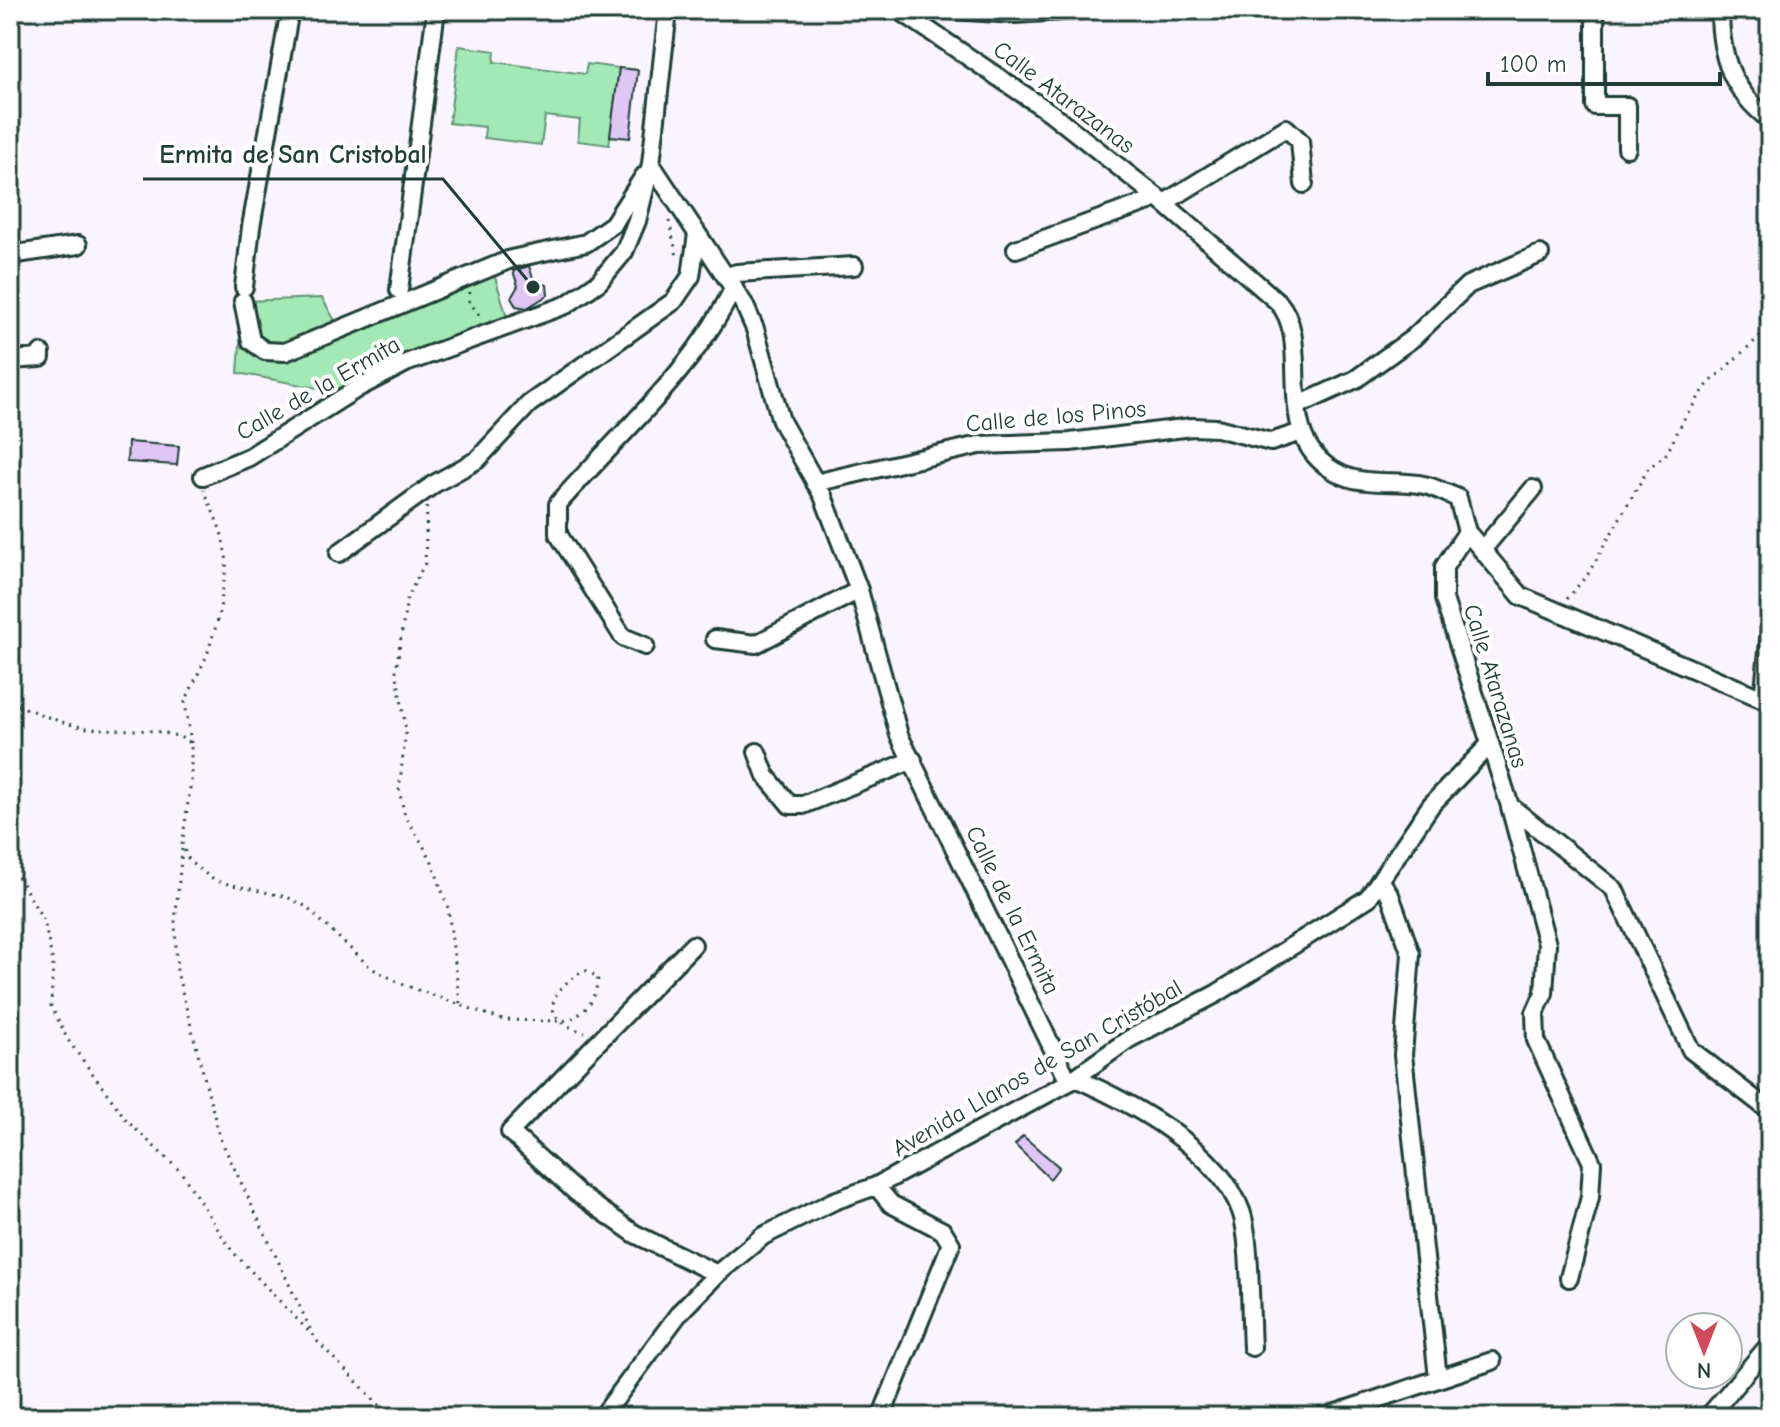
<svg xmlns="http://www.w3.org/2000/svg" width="1780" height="1427" viewBox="0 0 1780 1427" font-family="'Comic Neue',sans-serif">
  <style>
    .green { fill: #a2e9b6; stroke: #609375; stroke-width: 2 }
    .building { fill: #dfc6f5; stroke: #1f3d34; stroke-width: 2 }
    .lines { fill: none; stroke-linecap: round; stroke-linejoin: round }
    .minor-casing { stroke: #1f3d34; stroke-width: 22 }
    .path { stroke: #1f3d34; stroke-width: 3; stroke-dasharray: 2 6; stroke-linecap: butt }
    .minor { stroke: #fff; stroke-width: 16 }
    .labels { text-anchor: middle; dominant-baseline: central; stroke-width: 8; stroke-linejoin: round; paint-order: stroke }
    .street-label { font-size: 24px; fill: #1f3d34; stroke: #fff }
    .leader { fill: none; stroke: #1f3d34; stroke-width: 3 }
    .callout-dot { fill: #1f3d34; stroke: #fff; stroke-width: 3 }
    .callout-label { font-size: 26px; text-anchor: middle; font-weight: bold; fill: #1f3d34; stroke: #fff; stroke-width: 8; stroke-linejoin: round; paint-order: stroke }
  </style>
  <rect width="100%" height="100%" fill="#f9f4fd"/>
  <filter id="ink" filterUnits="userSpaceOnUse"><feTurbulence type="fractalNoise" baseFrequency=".0125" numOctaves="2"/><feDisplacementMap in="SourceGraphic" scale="16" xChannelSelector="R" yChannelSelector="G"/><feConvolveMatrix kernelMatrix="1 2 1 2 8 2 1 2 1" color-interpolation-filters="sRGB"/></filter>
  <g filter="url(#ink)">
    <path class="green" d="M459 46 495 51 494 62 585 74 587 64 619 68 609 145 578 141 580 120 545 116 541 145 484 138 485 127 449 123Z
      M492 267 509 324 348 394 238 373 243 301 322 298 341 331Z"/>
    <path class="building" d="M619 68 638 70 630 138 610 136Z
      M529 266 534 281 547 285 548 295 527 308 516 306 511 298 518 286 513 271Z
      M128 442 179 446 177 465 127 462Z
      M1023 1136 1059 1167 1050 1179 1015 1145Z"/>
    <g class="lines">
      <g class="minor-casing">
        <path id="minor" d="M899 10 1051 113 1158 198 1278 302C1318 346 1262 448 1350 478 1373 485 1400 480 1424 485 1435 487 1447 494 1458 498L1467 532 1521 596 1763 699
          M951 10 1015 14 1080 10
          M1585 10 1595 15V106H1627V148
          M1720 10C1720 57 1732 91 1770 120
          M651 164 744 304 755 329 781 421 823 496 859 590 899 735 1069 1082
          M1164 203 1286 128 1300 141 1304 184
          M1016 249 1158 198
          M10 255 78 245
          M727 276 737 273 854 266
          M244 287 251 227 290 10
          M399 290 436 10
          M243 301 251 341 265 351 285 352 511 259 586 243 613 224 644 176
          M10 360 41 358V353
          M1297 406 1356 379 1378 363 1413 338 1468 285 1540 254
          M203 476 249 457 358 388 406 363 566 305 599 282 624 252 637 221 651 164 668 10
          M815 483 979 445 1070 442 1192 427 1217 428 1271 442 1301 432
          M1467 532 1444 567V599L1510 806 1614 889 1691 1050 1770 1111
          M1482 550 1533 489
          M339 553 434 484 477 460 529 404 674 301 691 276 697 234
          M715 639 756 644 859 590
          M645 646 623 637 558 534V504C619 434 693 372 734 287
          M1763 699 1770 632
          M757 752 766 776 790 805H803L913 760
          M1510 807 1547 944 1544 993 1535 1013 1536 1040 1592 1163 1590 1197 1569 1278
          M1380 880 1390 895 1411 954 1403 1055 1438 1378
          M693 945 510 1132 577 1193 635 1234 717 1274
          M1075 1078C1132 1103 1219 1150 1241 1211 1251 1238 1250 1315 1252 1347
          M876 1186 891 1204 943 1231 951 1244 881 1417
          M602 1417 680 1312 717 1274 763 1236 834 1201 876 1186 1069 1082 1129 1039 1216 994 1368 898 1431 805 1488 746
          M1324 1417 1492 1361
          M1708 1417 1770 1344"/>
      </g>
      <path class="path" d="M669 221 677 256
        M470 292 469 301 482 319
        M427 507 425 563 407 598 396 670 406 729 399 791 405 815 431 859 448 908 460 1004
        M1567 599 1588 574 1648 469 1667 453 1685 417 1708 384 1770 327
        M10 702C33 711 57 722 81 727 117 733 162 724 191 743V781L182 845 190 862 215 881 287 897 305 906 371 968 404 985 503 1020 557 1021C583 1021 596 1000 598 977L585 970C548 990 537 1020 585 1032
        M191 743 185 702 207 655 219 616 227 561 221 531 204 490
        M182 849 175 922 177 972 220 1138 315 1339 391 1417
        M10 863 44 921 53 963 51 1006 68 1040 128 1122 181 1172 232 1251 312 1335"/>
      <use href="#minor" class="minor"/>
    </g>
  </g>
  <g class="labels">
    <g class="street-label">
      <text transform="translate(1064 97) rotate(37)">Calle Atarazanas</text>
      <text transform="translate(318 388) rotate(-30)">Calle de la Ermita</text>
      <text transform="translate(1056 416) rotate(-5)">Calle de los Pinos</text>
      <text transform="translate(1496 686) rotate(73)">Calle Atarazanas</text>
      <text transform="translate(1013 910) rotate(64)">Calle de la Ermita</text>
      <text transform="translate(1037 1068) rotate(-30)">Avenida Llanos de San Cristóbal</text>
    </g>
  </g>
  <path class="leader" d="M533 287L443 179H143"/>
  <circle class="callout-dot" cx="533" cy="287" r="8"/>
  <g class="callout-label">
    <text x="293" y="163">Ermita de San Cristobal</text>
  </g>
  <rect width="1780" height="1427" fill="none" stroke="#fff" stroke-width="40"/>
  <rect x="20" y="20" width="1740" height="1387" fill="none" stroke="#1f3d34" stroke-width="3" filter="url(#ink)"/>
  <g transform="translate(1704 1351) rotate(180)"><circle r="38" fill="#ffffff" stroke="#a5b1ae" stroke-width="2"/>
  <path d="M0-6L14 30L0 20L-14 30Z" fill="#d1495b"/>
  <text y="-12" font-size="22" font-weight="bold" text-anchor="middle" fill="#1f3d34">N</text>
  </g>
  <path d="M1488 72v12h232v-12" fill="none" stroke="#1f3d34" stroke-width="4"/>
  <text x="1500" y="72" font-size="24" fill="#1f3d34" stroke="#ffffff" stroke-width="6" paint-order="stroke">100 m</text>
</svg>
